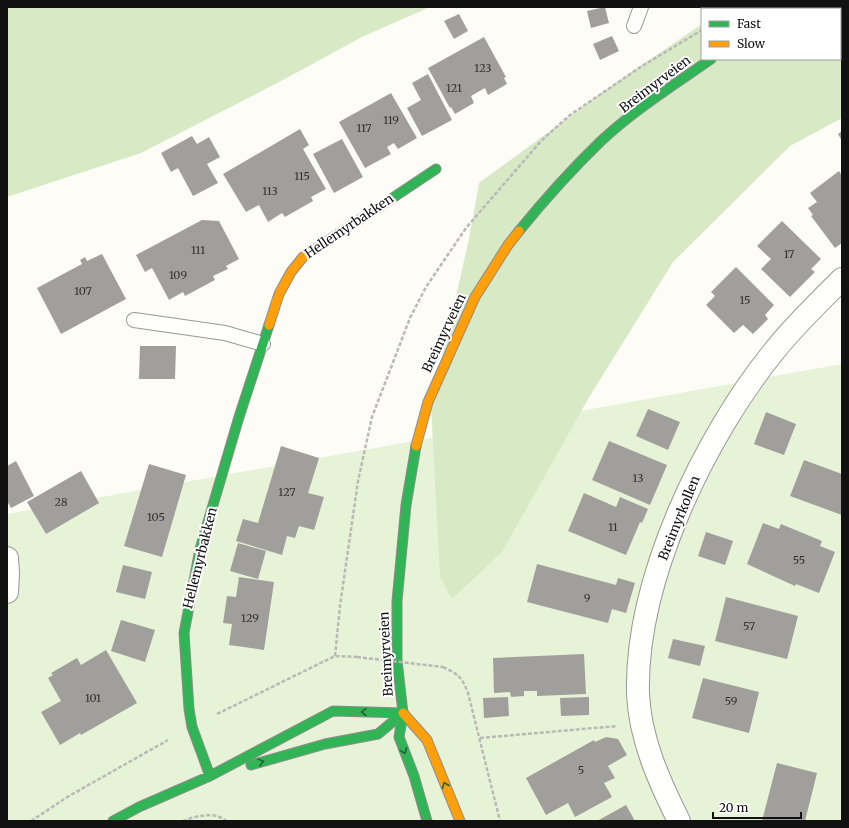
<svg xmlns="http://www.w3.org/2000/svg" width="849" height="828" viewBox="0 0 849 828" font-family="Merriweather,serif">
  <style>
    .green { fill: #e7f3d7 }
    .forest { fill: #d8eac5 }
    .building { fill: #a19f9c }
    .lines { fill: none; stroke-linecap: round; stroke-linejoin: round }
    .lane-casing { stroke: #979795; stroke-width: 16 }
    .street-casing { stroke: #979795; stroke-width: 24 }
    .fast-casing { stroke: #8e8d8b; stroke-width: 11 }
    .slow-casing { stroke: #8e8d8b; stroke-width: 11 }
    .path { stroke: #b9b9b8; stroke-width: 2.5; stroke-dasharray: 4 2; stroke-linecap: butt }
    .lane { stroke: #fffffe; stroke-width: 14 }
    .street { stroke: #fffffe; stroke-width: 22 }
    .fast { stroke: #30b455; stroke-width: 9 }
    .slow { stroke: #ff9f0a; stroke-width: 9 }
    .path-bridge { stroke: #b9b9b8; stroke-width: 2.5; stroke-dasharray: 4 2; stroke-linecap: butt }
    .oneway { stroke: #206233 }
    .labels { text-anchor: middle; dominant-baseline: central; stroke-width: 4; stroke-linejoin: round; paint-order: stroke }
    .number-label { font-size: 11px; fill: #353434 }
    .street-label { font-size: 13px; fill: #111; stroke: #fff }
  </style>
  <rect width="100%" height="100%" fill="#fdfcf7"/>
  <path class="green" d="M842 364V821H7V514Z"/>
  <path class="forest" d="M7 7H430L362 37 283 80 141 153 7 197Z
    M727 7H842V118L790 146 673 262 588 399 502 552 452 599 440 577 431 406 469 239 479 183 614 84 702 24V59H840V9H724Z"/>
  <path class="building" d="M605 7 609 23 591 28 587 11Z
    M459 14 468 31 454 39 444 21Z
    M612 36 619 51 600 60 593 44Z
    M484 37 506 77 504 78 507 84 488 95 485 88 471 96 474 103 455 114 451 107 450 108 428 68Z
    M428 74 452 120 422 136 407 108 421 100 412 83Z
    M391 93 417 138 398 149 394 143 387 147 391 154 365 168 339 122Z
    M300 129 309 145 303 149 326 189 311 197 313 201 285 217 282 213 268 222 259 205 246 212 223 174Z
    M842 131V141L838 134Z
    M192 136 197 144 209 137 220 157 207 164 218 183 193 196 178 168 171 172 161 153Z
    M342 139 363 177 334 193 313 154Z
    M839 171 842 176V243L835 248 811 216 813 215 808 208 817 202 810 193Z
    M202 220 219 221 239 259 226 266 228 269 213 276 215 280 185 296 183 292 169 300 152 268 145 272 136 255Z
    M782 221 821 259 811 269 815 272 790 297 761 269 771 259 757 246Z
    M102 254 126 299 61 334 37 288 82 264 80 260 85 257 87 261Z
    M736 267 774 305 765 315 768 319 753 334 743 325 734 333 706 305 715 296 711 292Z
    M140 346H176L175 379H139Z
    M648 409 680 422 668 450 636 436Z
    M766 412 796 424 784 455 754 444Z
    M609 441 667 465 650 505 592 480Z
    M281 446 319 458 308 493 324 497 314 530 299 526 295 538 287 536 282 555 236 541 243 519 258 523Z
    M804 460 842 474V515L790 496Z
    M16 461 34 496 11 508 7 501V466Z
    M149 464 186 475 162 557 124 546Z
    M81 471 99 503 46 534 27 502Z
    M584 493 616 507 620 497 648 509 642 523 640 522 626 555 568 531Z
    M763 523 779 529 781 524 822 541 820 546 835 552 819 593 796 584 795 586 747 564Z
    M706 532 733 541 725 565 698 556Z
    M238 543 266 551 258 579 230 571Z
    M537 564 616 585 618 578 635 583 626 613 612 609 608 623 527 602Z
    M123 565 152 572 145 599 116 592Z
    M239 577 274 582 264 650 229 645 232 624 223 623 227 596 236 597Z
    M726 597 798 616 787 659 715 641Z
    M121 620 155 630 145 662 111 651Z
    M673 639 705 646 700 666 668 658Z
    M106 650 137 703 81 735 80 733 60 745 41 712 61 701 48 678 53 675 51 673 77 658 81 665Z
    M584 654 586 694 537 696V691H524V696L511 697 510 692 494 693 493 658Z
    M703 678 759 692 749 733 692 718Z
    M508 697 509 716 484 718 483 698Z
    M589 697V715L561 716 560 698Z
    M606 737 618 739 627 755 608 766 615 778 604 783 612 797 575 817 568 803 546 815 526 778 594 740 595 742Z
    M777 763 817 773 805 821H762Z
    M626 805 635 821H597Z"/>
  <g class="lines">
    <g class="lane-casing">
      <path id="lane" d="M634 26 641 7
        M134 320 225 333 263 344"/>
    </g>
    <g class="street-casing">
      <path id="street" d="M7 558 8 573 7 592
        M679 821C659 781 640 739 638 694 635 581 704 437 775 350 795 325 819 302 842 279"/>
    </g>
    <g class="fast-casing">
      <path id="fast" d="M786 9 789 7
        M376 209 436 169
        M519 231C545 199 572 169 601 141 634 110 674 85 711 59
        M416 446 406 505 397 601V660L403 713 399 737 414 776 427 821
        M251 765 325 744 378 734 403 713
        M210 776 192 727 189 709 184 633 200 549 239 417 269 325
        M113 821 139 807 210 776 333 711 403 713"/>
    </g>
    <g class="slow-casing">
      <path id="slow" d="M269 325 279 294 291 272 303 257 376 209
        M416 446 428 402 475 297 508 245 519 231
        M403 713 427 740 460 821"/>
    </g>
    <path class="path" d="M734 9 737 7
      M335 656 340 606 358 481 372 417 410 318 426 287 466 228 541 141 570 115 642 66 702 30
      M443 667C458 674 462 677 468 693L500 821
      M217 714 335 656 357 657
      M480 738 617 726
      M31 821 69 796 168 740
      M183 821C195 816 216 811 226 821"/>
    <use href="#lane" class="lane"/>
    <use href="#street" class="street"/>
    <use href="#fast" class="fast"/>
    <use href="#slow" class="slow"/>
    <path class="path-bridge" d="M357 657 443 667"/>
  </g>
  <defs><path id="oneway-chevron" d="M-2-3.5L2.5 0L-2 3.5" fill="none" stroke-width="1.6" stroke-linecap="round" stroke-linejoin="round"/></defs>
  <g class="oneway">
    <use href="#oneway-chevron" transform="translate(364 712) rotate(-178)"/>
    <use href="#oneway-chevron" transform="translate(404 751) rotate(70)"/>
    <use href="#oneway-chevron" transform="translate(261 762) rotate(-15)"/>
    <use href="#oneway-chevron" transform="translate(445 785) rotate(-112)"/>
  </g>
  <g class="labels">
    <g class="number-label">
      <text x="483" y="68">123</text>
      <text x="454" y="88">121</text>
      <text x="391" y="120">119</text>
      <text x="364" y="128">117</text>
      <text x="302" y="176">115</text>
      <text x="270" y="191">113</text>
      <text x="198" y="250">111</text>
      <text x="789" y="254">17</text>
      <text x="178" y="275">109</text>
      <text x="83" y="291">107</text>
      <text x="745" y="300">15</text>
      <text x="638" y="478">13</text>
      <text x="287" y="492">127</text>
      <text x="61" y="502">28</text>
      <text x="156" y="517">105</text>
      <text x="613" y="527">11</text>
      <text x="799" y="560">55</text>
      <text x="587" y="598">9</text>
      <text x="250" y="618">129</text>
      <text x="749" y="626">57</text>
      <text x="93" y="698">101</text>
      <text x="731" y="701">59</text>
      <text x="581" y="770">5</text>
    </g>
    <g class="street-label">
      <text transform="translate(655 84) rotate(-37)">Breimyrveien</text>
      <text transform="translate(349 226) rotate(-34)">Hellemyrbakken</text>
      <text transform="translate(444 333) rotate(-65)">Breimyrveien</text>
      <text transform="translate(679 518) rotate(-68)">Breimyrkollen</text>
      <text transform="translate(200 558) rotate(-76)">Hellemyrbakken</text>
      <text transform="translate(386 654) rotate(-93)">Breimyrveien</text>
    </g>
  </g>
  <rect width="849" height="828" fill="none" stroke="#111111" stroke-width="16"/>
  <rect x="701" y="8" width="140" height="52" fill="#ffffff" stroke="#a0a0a0"/>
  <rect x="709" y="21" width="20" height="6" fill="#30b455" stroke="#a0a0a0"/>
  <text x="737" y="28" font-size="12" fill="#111111">Fast</text>
  <rect x="709" y="41" width="20" height="6" fill="#ff9f0a" stroke="#a0a0a0"/>
  <text x="737" y="48" font-size="12" fill="#111111">Slow</text>
  <path d="M713 812v6h88v-6" fill="none" stroke="#111111" stroke-width="2"/>
  <text x="719" y="812" font-size="12" fill="#111111" stroke="#ffffff" stroke-width="3" paint-order="stroke">20 m</text>
</svg>
